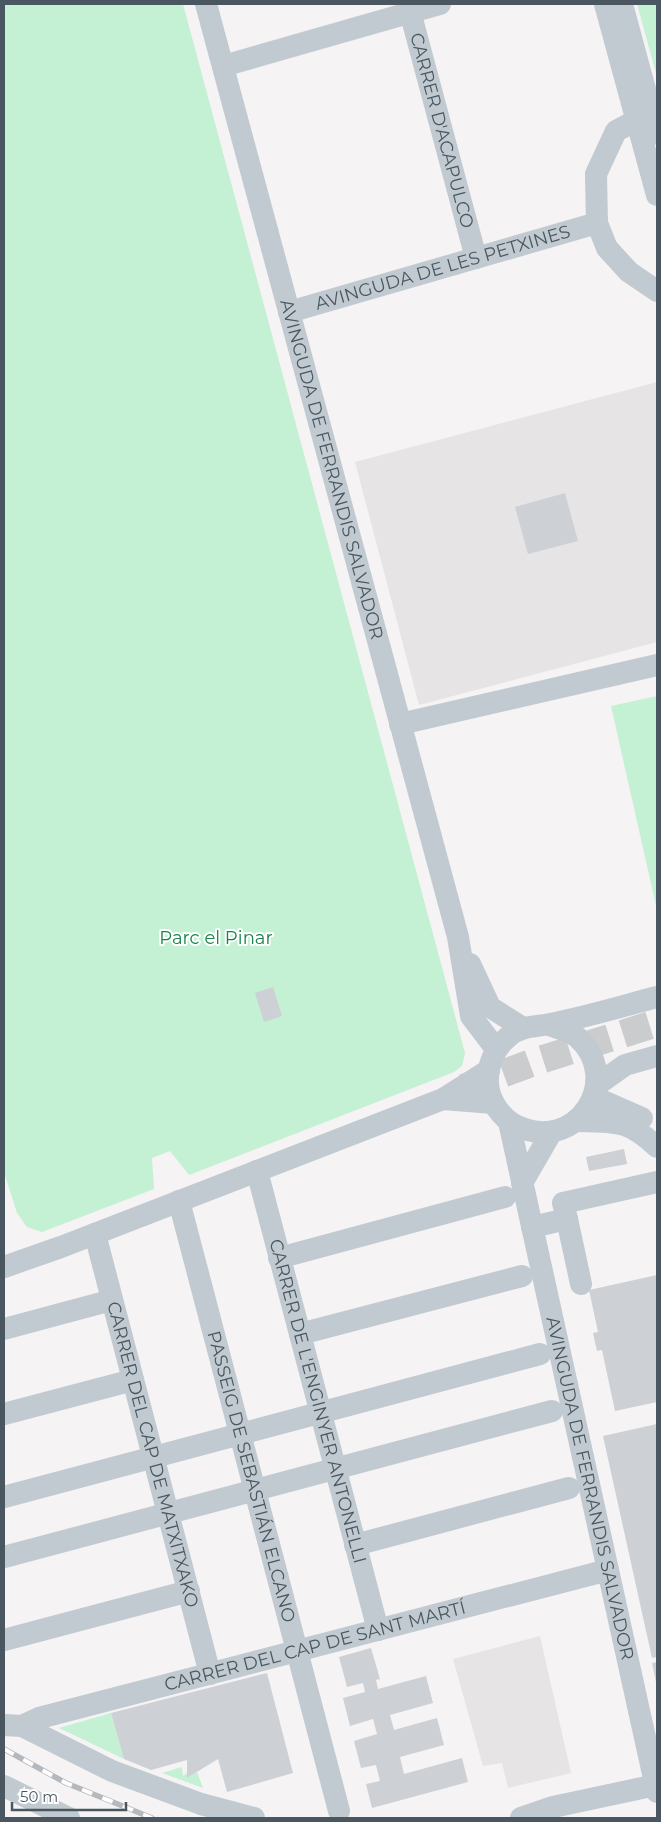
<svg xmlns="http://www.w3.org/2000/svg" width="661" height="1822" viewBox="0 0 661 1822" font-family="Montserrat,sans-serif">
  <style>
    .education { fill: #e6e4e5 }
    .green { fill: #c4f0d3 }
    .building { fill: #cdd0d5 }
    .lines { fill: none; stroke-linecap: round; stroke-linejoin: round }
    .highway-tunnel { stroke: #caccce; stroke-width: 28; stroke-dasharray: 28 14; stroke-linecap: butt }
    .minor { stroke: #c1cad1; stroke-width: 22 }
    .rail-casing { stroke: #b5b8bd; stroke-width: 5.5 }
    .rail { stroke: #fff; stroke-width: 4; stroke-dasharray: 11; stroke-linecap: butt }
    .labels { text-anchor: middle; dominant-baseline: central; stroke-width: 4; stroke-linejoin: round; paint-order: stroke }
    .street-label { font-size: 18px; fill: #4b5760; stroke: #fff }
    .park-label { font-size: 18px; fill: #1a834b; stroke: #fff }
  </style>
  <rect width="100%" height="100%" fill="#f5f3f3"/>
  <path class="education" d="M657 382V642L419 705 355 462Z
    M540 1636 571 1773 508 1788 502 1763 483 1766 453 1659Z"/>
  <path class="green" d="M4 4H183L465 1053 462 1066 454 1072 189 1175 170 1151 152 1158 154 1189 42 1232 27 1227 17 1213 4 1172Z
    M637 4H657V77Z
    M657 696V910L611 706Z
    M111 1713 124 1759 59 1728Z
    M182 1767 183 1776 187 1773V1778L197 1772 203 1788 162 1773Z"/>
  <path class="building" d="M565 493 578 541 528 554 515 507Z
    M273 987 282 1016 264 1022 255 993Z
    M624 1149 627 1164 589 1171 586 1157Z
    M657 1275V1402L615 1411 602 1350 597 1351 593 1333 598 1332 589 1290Z
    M657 1424V1657L652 1658 603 1436Z
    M371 1648 380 1679 376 1680 378 1689 426 1676 433 1703 390 1715 394 1730 437 1718 444 1745 400 1757 404 1774 462 1758 468 1782 372 1808 366 1784 380 1781 376 1765 361 1768 354 1741 377 1734 373 1719 350 1726 343 1698 365 1692 363 1683 347 1687 339 1657Z
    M657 1662V1682H656L652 1663Z
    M267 1673 293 1773 227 1792 218 1759 187 1778V1760L151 1770 124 1759 111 1713Z"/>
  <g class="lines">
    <path class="highway-tunnel" d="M464 1088 537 1061 657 1023"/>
    <g class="minor">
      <path id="s1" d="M206 4 458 937 471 1016 496 1049"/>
      <path id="s2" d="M408 4 476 258"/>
      <path d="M605 4 657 195"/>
      <path d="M622 4 657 134"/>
      <path d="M223 66 440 4"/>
      <path d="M653 116 637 120 616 131 596 174 597 223 607 248 629 272 657 291"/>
      <path id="s3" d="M289 312 597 223"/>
      <path d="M400 724 657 665"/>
      <path d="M470 964 490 1007 523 1028"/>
      <path d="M549 1025C557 1028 570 1031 577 1037 625 1080 576 1154 517 1126 502 1119 489 1101 488 1084 487 1067 494 1048 508 1037 520 1026 535 1027 550 1024 586 1017 622 1006 657 997"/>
      <path d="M597 1085 625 1065 657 1056"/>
      <path d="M594 1097 642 1118"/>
      <path d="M443 1099 493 1103"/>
      <path d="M577 1121C616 1122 627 1119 657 1147"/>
      <path id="s4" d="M509 1122 657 1792"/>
      <path id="s5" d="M257 1171 378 1630"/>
      <path d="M522 1183 551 1133"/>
      <path id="s6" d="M179 1201 339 1811"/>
      <path d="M567 1219 581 1284"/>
      <path d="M532 1227 567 1219 563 1203 657 1182"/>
      <path id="s7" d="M95 1234 210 1674"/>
      <path d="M279 1258 505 1197"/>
      <path d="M4 1267 61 1247 443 1099 489 1070"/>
      <path d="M4 1329 112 1300"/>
      <path d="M300 1334 522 1276"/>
      <path d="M4 1414 133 1380"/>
      <path d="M4 1497 540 1354"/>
      <path d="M355 1545 569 1488"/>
      <path d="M4 1557 552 1411"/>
      <path d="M4 1640 189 1591"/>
      <path d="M4 1725 22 1726 112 1771 201 1804 254 1818"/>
      <path id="s8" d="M22 1726 39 1718 608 1570"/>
      <path d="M4 1786 69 1818"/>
      <path d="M521 1818 553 1807 656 1785"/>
    </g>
    <g class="rail-casing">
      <path id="rail" d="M4 1749 66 1783 152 1818"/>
    </g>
    <use href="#rail" class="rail"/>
  </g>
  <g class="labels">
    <g class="street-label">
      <text stroke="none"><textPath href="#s2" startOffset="131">CARRER D'ACAPULCO</textPath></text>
      <text stroke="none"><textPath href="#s3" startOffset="160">AVINGUDA DE LES PETXINES</textPath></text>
      <text stroke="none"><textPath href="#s1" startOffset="482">AVINGUDA DE FERRANDIS SALVADOR</textPath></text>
      <text stroke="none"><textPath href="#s5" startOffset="238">CARRER DE L'ENGINYER ANTONELLI</textPath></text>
      <text stroke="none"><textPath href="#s7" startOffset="228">CARRER DEL CAP DE MATXITXAKO</textPath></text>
      <text stroke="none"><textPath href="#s6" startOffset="285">PASSEIG DE SEBASTIÁN ELCANO</textPath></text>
      <text stroke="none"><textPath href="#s4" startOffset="375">AVINGUDA DE FERRANDIS SALVADOR</textPath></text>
      <text stroke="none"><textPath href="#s8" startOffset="304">CARRER DEL CAP DE SANT MARTÍ</textPath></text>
    </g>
    <g class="park-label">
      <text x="216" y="938">Parc el Pinar</text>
    </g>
  </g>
  <rect width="661" height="1822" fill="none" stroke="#4b5760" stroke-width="10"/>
  <path d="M12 1802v8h114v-8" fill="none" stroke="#4b5760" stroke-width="2.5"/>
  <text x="20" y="1802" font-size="15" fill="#4b5760" stroke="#ffffff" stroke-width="4" paint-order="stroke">50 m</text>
</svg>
